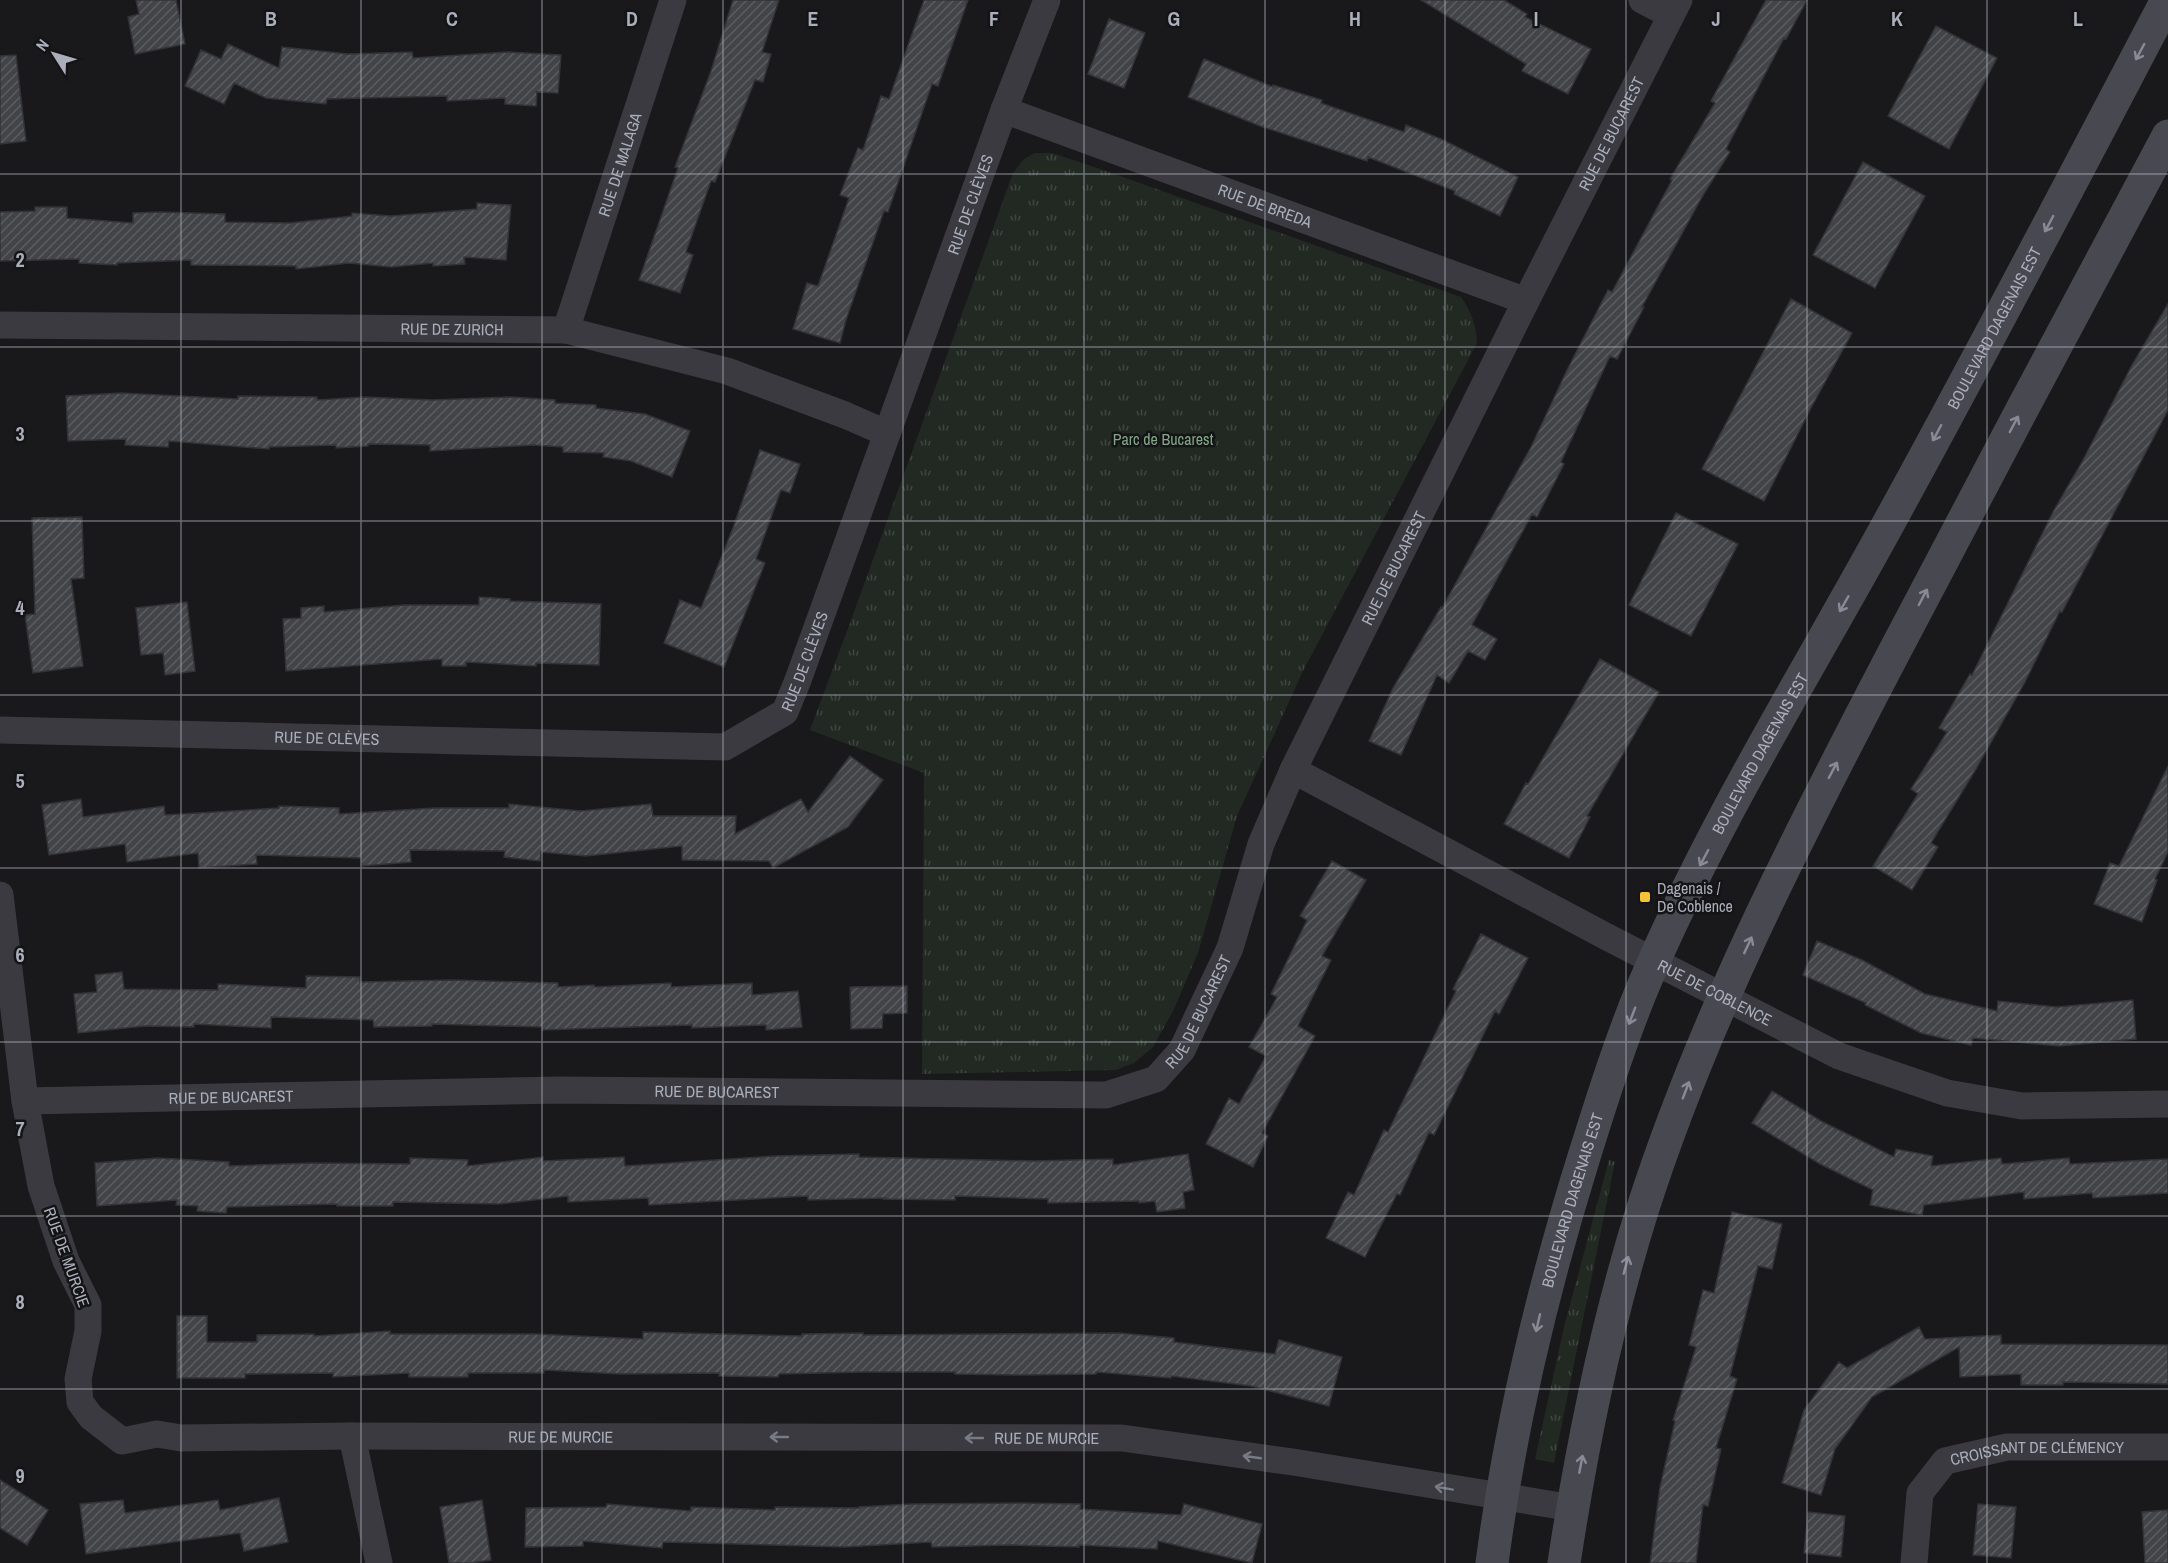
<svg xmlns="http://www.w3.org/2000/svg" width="2168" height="1563" viewBox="0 0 2168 1563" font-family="'Archivo Narrow',sans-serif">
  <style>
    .grass { fill: url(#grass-tufts) }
    .building { fill: url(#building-hatch); stroke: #333337; stroke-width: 1.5 }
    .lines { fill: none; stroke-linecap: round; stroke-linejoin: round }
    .street { stroke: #3a3a40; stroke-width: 27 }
    .secondary { stroke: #484950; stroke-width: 33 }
    .oneway { stroke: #888b96 }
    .oneway2 { stroke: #787a84 }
    .grid { fill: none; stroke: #abafbb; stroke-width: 1.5; stroke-opacity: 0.55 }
    .poi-dot { fill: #f4c338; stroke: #141416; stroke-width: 2 }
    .labels { text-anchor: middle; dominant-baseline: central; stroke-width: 5; stroke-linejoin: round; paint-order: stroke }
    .street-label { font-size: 16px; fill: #abafbb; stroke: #141416 }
    .park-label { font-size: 16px; fill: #82a687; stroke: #141416 }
    .poi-label { font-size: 16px; fill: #abafbb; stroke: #141416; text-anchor: start }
    .grid-label { font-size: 20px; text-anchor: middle; font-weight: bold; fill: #abafbb; stroke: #141416; stroke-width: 5; stroke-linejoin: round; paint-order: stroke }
  </style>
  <defs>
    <pattern id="grass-tufts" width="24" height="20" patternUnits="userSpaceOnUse" patternTransform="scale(1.5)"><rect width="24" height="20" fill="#212922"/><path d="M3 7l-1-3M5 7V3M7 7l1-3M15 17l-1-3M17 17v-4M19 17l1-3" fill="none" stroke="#3f4640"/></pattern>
    <pattern id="building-hatch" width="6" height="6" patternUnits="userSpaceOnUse" patternTransform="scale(1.5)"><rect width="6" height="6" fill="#434448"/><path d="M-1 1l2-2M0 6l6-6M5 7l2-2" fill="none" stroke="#5b5c60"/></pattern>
  </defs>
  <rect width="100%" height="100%" fill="#19191b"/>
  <path class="grass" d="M1035 153H1052L1103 170 1461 297C1472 313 1476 325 1477 343L1303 671 1237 816 1198 953 1174 1009 1153 1047 1134 1063 1116 1070 922 1074 924 773 810 730 850 623 1013 173 1024 159Z
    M1609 1160 1615 1162 1554 1463 1535 1459 1564 1327Z"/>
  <path class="building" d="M136 0H176L185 44 135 54 128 17 139 14Z
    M733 0H779L762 52 771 54 763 82 755 80 715 182 711 181 686 252 693 255 680 293 639 280 678 168 675 167 711 71Z
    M924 0H968L938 86 932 84 888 212 884 211 846 320 840 343 793 329 807 283 818 286 849 198 840 195 858 148 863 150 881 96 889 99Z
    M1421 0H1504L1527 14 1525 17 1591 49 1568 94 1522 71 1526 64Z
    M1766 0H1807L1786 39 1784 38 1726 149 1730 152 1702 197 1642 307H1644L1617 359 1610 356 1561 462 1564 464 1537 517 1532 514 1472 625 1497 639 1485 660 1468 651 1449 683 1437 675 1401 755 1369 741 1393 688 1441 607 1442 608 1531 447 1567 370 1608 290 1612 292 1672 180 1670 179 1715 103 1711 101Z
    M1109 19 1145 33 1124 88 1088 74Z
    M1936 26 1997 58 1949 149 1888 116Z
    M228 44 279 68 282 47 348 54 412 52 413 58 508 52 561 55 558 93 537 92 536 106 505 104V98L447 101V96L327 99 326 104 266 98 234 83 224 104 185 86 201 50 221 59Z
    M16 55 26 141 0 144V56Z
    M1204 59 1273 87V85L1322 100 1321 103 1404 132 1406 125 1441 139 1518 177 1500 216 1454 194 1455 191 1368 157 1367 161 1260 126 1188 97Z
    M1863 162 1925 196 1875 288 1813 255Z
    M477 203 511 205 506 260 464 257 465 264 433 266V263L391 267 349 263 296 269V266L191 265V260L117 263V265L79 263V259L0 261V212L35 211V207H67V218L133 223V213L160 212 225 214V222L290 223 352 216V213L391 216 477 209Z
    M1791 299 1852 333 1812 406 1764 501 1702 469Z
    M2168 304V410L2062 612 2060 611 2025 682 1976 769 1931 843 1938 847 1912 890 1873 866 1918 794 1911 789 1947 732 1939 728 1970 674 1972 675 2054 510 2082 462 2132 365Z
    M121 393 238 399V396L317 397V400L365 397 432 400 512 397 555 400V403L596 405V408L645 414 690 431 672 477 631 461 603 457 604 453 563 452V447L533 445 430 451V445L368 444V446L336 448V445L269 447V449L169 441 168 447 125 445 126 439 68 441 66 396Z
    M760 450 800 464 790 493 781 490 756 559 765 563 724 667 664 643 680 600 701 608 733 528Z
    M1676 513 1738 544 1691 636 1629 605Z
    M82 517 84 578 71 579 83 666 33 673 25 615 35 614 32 518Z
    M479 597 510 599V601L601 604 599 665 536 663V666L466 662V666H442V659L286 671 283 619 301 618V608L324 606V612L405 605H479Z
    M187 602 195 671 165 675 163 653 141 655 136 608Z
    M1600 659 1659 692 1587 816 1590 817 1569 858 1504 824 1526 783 1528 784Z
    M850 756 883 780 848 827 773 868 769 861 682 860V846L586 856 541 852 540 861 504 857 505 851 410 850 411 862 362 866 361 858 256 855 257 864 199 868 198 853 127 862 125 844 49 855 42 805 81 799 83 817 164 806 165 815 279 808V806L339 808V814L434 808H509V804L581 811 651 804 653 816H736L735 834 801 799 808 812Z
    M2168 766V852L2155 879 2157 880 2142 922 2094 904 2110 863 2119 866Z
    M1332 861 1366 880 1322 956 1331 960 1298 1026 1315 1036 1262 1133 1268 1136 1253 1167 1206 1144 1229 1098 1239 1104 1266 1056 1249 1047 1277 997 1271 994 1307 920 1300 916Z
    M1481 934 1528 958 1499 1014 1495 1011 1434 1135 1429 1132 1400 1195 1397 1194 1365 1257 1326 1238 1348 1192 1354 1195 1384 1130 1388 1132 1456 991 1453 989Z
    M1817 941 1862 960 1925 994 1997 1011 1998 1001 2057 1007 2133 1000 2136 1039 2059 1046 1973 1038 1971 1045 1921 1033 1865 1005 1866 1003 1803 975Z
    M122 972 124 989 218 990V984L306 988V976L360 977V982L452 980 558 983V987L594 985 595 987 671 983V987L752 983V995L798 991 802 1027 766 1030V1025L692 1028V1025L542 1030V1027L432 1024V1026L374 1027 373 1020 271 1017V1028L194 1024V1027L145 1026 78 1033 74 994 97 992 95 975Z
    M907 986V1013L883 1014 882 1028 851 1029 850 987Z
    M1772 1091 1821 1121 1894 1157 1896 1149 1933 1156 1931 1166 2001 1158 2002 1164 2069 1158 2070 1164 2168 1159V1193L2093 1198 2092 1193 2024 1199V1192L1924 1205 1922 1215 1870 1205 1873 1190 1820 1164 1752 1123Z
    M859 1154V1157L1034 1161 1113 1159V1165L1188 1154 1194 1190 1183 1192 1185 1208 1157 1212 1155 1201 1139 1203V1201L1048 1203V1199L955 1196V1200L884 1199 885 1198 808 1200V1196L649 1205 648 1198 568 1202V1196L499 1204 393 1202V1206H337V1204L227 1207 226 1213 197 1211 198 1206 176 1205 177 1200 97 1206 95 1163 158 1158 229 1162V1166L313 1163 410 1164V1158L468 1160 467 1166 543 1157V1161L624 1157 625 1166 775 1156Z
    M1732 1212 1782 1224 1772 1269 1758 1266 1730 1376 1737 1379 1716 1448 1721 1449 1708 1506 1703 1505 1696 1563H1650L1660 1487 1675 1421 1673 1420 1696 1347 1689 1345 1703 1290 1714 1293Z
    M177 1316H207V1342H257V1335L314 1334V1336L390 1331V1334H535L643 1339V1332L802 1336V1334L863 1333V1335L1119 1333 1174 1338V1342L1275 1354 1279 1340 1342 1357 1329 1406 1251 1386 1171 1376V1378L1096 1372V1374L1022 1375 955 1374V1372H864L779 1374 778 1377 719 1376V1373L621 1374 544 1370V1373H468V1377H409V1373L333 1377V1373L245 1374V1378H177Z
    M1919 1327 1925 1339 2001 1335V1344L2168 1345V1384L2063 1382V1385H2021V1374L1960 1377 1959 1347 1872 1397 1835 1449 1821 1495 1782 1483 1804 1410 1839 1362 1847 1368Z
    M0 1480 48 1510 27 1545 0 1528Z
    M279 1498 288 1542 244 1551 240 1533 86 1554 80 1504 123 1500 125 1513 218 1500 220 1510Z
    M482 1500 491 1560 471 1563H449L440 1507Z
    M1022 1503 1081 1504 1080 1509 1181 1515 1184 1504 1262 1524 1252 1563 1158 1541 1157 1549 1079 1545V1547L1011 1545 932 1547 931 1542 845 1547 663 1542 662 1548 583 1541V1546L525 1547 526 1508 606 1507 607 1504 691 1511V1507L775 1510V1507L859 1508V1507L911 1504Z
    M1978 1504 2016 1507 2011 1558 1973 1555Z
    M2168 1510V1563H2145L2142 1512Z
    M1808 1512 1845 1516 1841 1557 1804 1553Z"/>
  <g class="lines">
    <g class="street">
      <path d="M1642 0 1671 15"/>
      <path id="s1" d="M1004 110 1526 301"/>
      <path id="s2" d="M0 325 566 330 727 371 845 415 886 433"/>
      <path id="s3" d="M566 330 673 0"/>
      <path id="s4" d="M0 730 725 747 785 712 798 680 1004 110 1047 0"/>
      <path id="s5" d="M1293 770 1609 938 1839 1056 1947 1093 2022 1106 2168 1104"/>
      <path id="s6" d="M0 895 25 1101 41 1186 66 1261 88 1305V1331L78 1379 80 1402 91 1417 122 1441 157 1434 181 1438 352 1436 1122 1438 1293 1462 1573 1508"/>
      <path id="s7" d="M25 1101 560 1090 1106 1095 1156 1079 1182 1050 1230 948 1261 844 1293 770 1526 301 1679 0"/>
      <path d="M352 1436 379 1563"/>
      <path id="s8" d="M1914 1563 1920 1493 1945 1461 2007 1447H2168"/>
    </g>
    <g class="secondary">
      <path id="s9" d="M1492 1563C1510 1426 1542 1292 1583 1160 1601 1103 1619 1045 1642 989 1711 825 1807 673 1892 517 1986 346 2076 173 2167 0"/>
      <path d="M1564 1563C1582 1444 1606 1326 1642 1211 1703 1020 1796 840 1889 662 1981 486 2074 311 2168 136"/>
    </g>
  </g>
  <defs><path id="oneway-shaft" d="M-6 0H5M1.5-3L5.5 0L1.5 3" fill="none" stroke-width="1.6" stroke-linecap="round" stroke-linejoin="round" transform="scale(1.5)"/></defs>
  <g class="oneway">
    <use href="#oneway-shaft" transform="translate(2140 52) rotate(118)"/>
    <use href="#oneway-shaft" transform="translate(2049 224) rotate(118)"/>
    <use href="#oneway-shaft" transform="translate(2014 424) rotate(-62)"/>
    <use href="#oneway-shaft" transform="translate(1937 433) rotate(118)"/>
    <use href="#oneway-shaft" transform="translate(1923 597) rotate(-62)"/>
    <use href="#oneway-shaft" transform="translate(1844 604) rotate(120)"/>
    <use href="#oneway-shaft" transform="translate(1833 770) rotate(-62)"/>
    <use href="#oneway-shaft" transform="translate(1704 858) rotate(118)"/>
    <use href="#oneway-shaft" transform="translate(1748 945) rotate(-65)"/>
    <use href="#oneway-shaft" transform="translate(1632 1016) rotate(111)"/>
    <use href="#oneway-shaft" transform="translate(1686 1090) rotate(-69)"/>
    <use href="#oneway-shaft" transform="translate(1626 1265) rotate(-75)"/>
    <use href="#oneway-shaft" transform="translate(1538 1323) rotate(103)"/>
    <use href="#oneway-shaft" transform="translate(1581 1464) rotate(-79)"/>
  </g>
  <g class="oneway2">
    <use href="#oneway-shaft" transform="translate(779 1437) rotate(-180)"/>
    <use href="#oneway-shaft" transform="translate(974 1438) rotate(-180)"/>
    <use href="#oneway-shaft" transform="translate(1252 1457) rotate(-172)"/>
    <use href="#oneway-shaft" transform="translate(1444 1488) rotate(-170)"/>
  </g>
  <path class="grid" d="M181 0V1563M361 0V1563M542 0V1563M723 0V1563M903 0V1563M1084 0V1563M1265 0V1563M1445 0V1563M1626 0V1563M1807 0V1563M1987 0V1563M0 174H2168M0 347H2168M0 521H2168M0 695H2168M0 868H2168M0 1042H2168M0 1216H2168M0 1389H2168"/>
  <rect class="poi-dot" x="1639" y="891" width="12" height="12" rx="3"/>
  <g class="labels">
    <g class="street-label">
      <text stroke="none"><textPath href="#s7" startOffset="2186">RUE DE BUCAREST</textPath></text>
      <text stroke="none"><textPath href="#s3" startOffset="174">RUE DE MALAGA</textPath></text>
      <text stroke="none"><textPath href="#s4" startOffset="1335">RUE DE CLÈVES</textPath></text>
      <text stroke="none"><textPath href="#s1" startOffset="278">RUE DE BREDA</textPath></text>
      <text stroke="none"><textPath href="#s9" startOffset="1344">BOULEVARD DAGENAIS EST</textPath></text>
      <text stroke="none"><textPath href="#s2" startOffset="452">RUE DE ZURICH</textPath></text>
      <text stroke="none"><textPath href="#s7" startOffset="1700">RUE DE BUCAREST</textPath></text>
      <text stroke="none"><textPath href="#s4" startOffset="849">RUE DE CLÈVES</textPath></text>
      <text stroke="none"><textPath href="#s4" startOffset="327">RUE DE CLÈVES</textPath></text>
      <text stroke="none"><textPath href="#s9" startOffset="858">BOULEVARD DAGENAIS EST</textPath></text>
      <text stroke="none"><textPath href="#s5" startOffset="477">RUE DE COBLENCE</textPath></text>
      <text stroke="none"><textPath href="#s7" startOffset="1214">RUE DE BUCAREST</textPath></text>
      <text stroke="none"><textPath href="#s7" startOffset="692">RUE DE BUCAREST</textPath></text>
      <text stroke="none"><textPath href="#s7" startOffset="206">RUE DE BUCAREST</textPath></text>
      <text stroke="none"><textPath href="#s9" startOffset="372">BOULEVARD DAGENAIS EST</textPath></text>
      <text transform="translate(67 1257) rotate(70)">RUE DE MURCIE</text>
      <text stroke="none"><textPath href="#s6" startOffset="1018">RUE DE MURCIE</textPath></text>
      <text stroke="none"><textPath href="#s6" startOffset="1504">RUE DE MURCIE</textPath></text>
      <text stroke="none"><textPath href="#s8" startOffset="204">CROISSANT DE CLÉMENCY</textPath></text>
    </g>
    <g class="park-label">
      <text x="1163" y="439">Parc de Bucarest</text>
    </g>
    <g class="poi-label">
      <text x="1657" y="888">Dagenais /<tspan x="1657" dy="18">De Coblence</tspan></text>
    </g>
  </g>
  <g class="grid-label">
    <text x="271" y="26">B</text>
    <text x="452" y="26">C</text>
    <text x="632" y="26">D</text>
    <text x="813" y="26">E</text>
    <text x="994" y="26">F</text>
    <text x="1174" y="26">G</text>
    <text x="1355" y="26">H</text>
    <text x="1536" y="26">I</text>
    <text x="1716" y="26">J</text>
    <text x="1897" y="26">K</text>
    <text x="2078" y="26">L</text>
    <text x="20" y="267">2</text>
    <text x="20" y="441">3</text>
    <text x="20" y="615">4</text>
    <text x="20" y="788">5</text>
    <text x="20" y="962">6</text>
    <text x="20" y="1136">7</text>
    <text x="20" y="1309">8</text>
    <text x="20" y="1483">9</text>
  </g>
  <g transform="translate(54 54) rotate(307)" stroke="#141416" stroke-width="4.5" paint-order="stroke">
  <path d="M0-4.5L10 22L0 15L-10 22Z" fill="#abafbb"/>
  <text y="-9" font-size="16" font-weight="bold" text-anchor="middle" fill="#abafbb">N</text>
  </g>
</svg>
